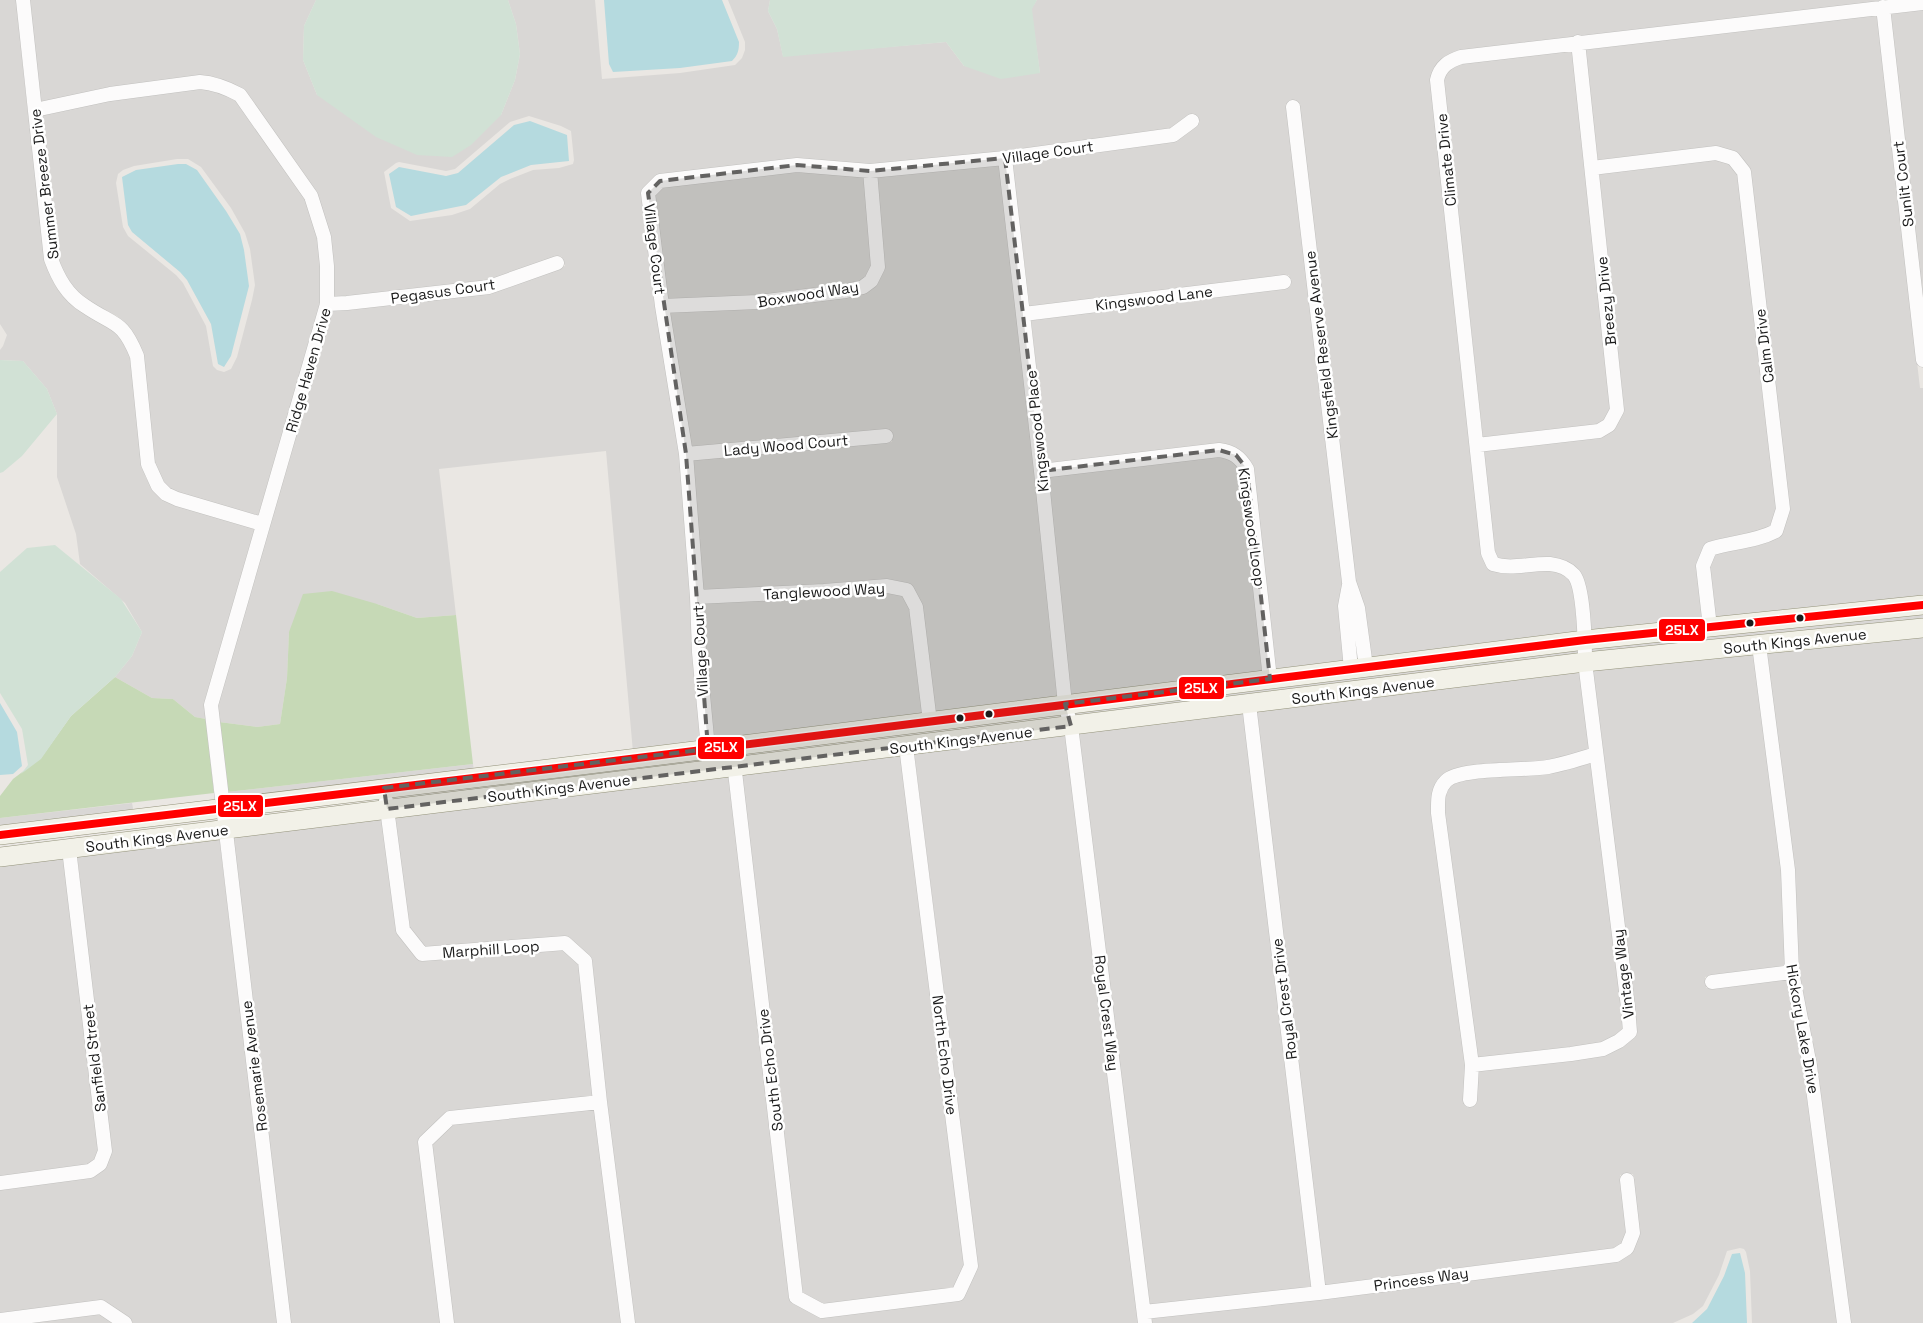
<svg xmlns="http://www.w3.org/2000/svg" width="1923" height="1323" viewBox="0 0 1923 1323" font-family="'Space Grotesk',sans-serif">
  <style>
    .residential { fill: #d9d7d5; fill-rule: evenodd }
    .forest { fill: #c6d9b6 }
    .wetland { fill: #d1e1d5 }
    .water { fill: #b5dadf }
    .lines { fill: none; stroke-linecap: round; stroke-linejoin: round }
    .minor-casing { stroke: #c2c1bf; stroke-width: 15 }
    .secondary-casing { stroke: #94937b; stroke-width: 20 }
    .minor { stroke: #fcfbfb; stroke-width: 14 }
    .secondary { stroke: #f2f1e8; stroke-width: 19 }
    .bus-1-casing { stroke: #fff; stroke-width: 11 }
    .bus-1 { stroke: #f00; stroke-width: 8 }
    .marked { fill: #636261; fill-opacity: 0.2; stroke: #636261; stroke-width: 4; stroke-dasharray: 10 6; stroke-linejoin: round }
    .bus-dot { fill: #1b1b1b; stroke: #fff; stroke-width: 2 }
    .labels { text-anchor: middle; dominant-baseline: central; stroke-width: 5; stroke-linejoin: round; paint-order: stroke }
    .street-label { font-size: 15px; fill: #1b1b1b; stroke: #fff }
    .line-badge { stroke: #fff; stroke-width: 2 }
    .badge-label { font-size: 14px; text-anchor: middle; font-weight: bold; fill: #fff }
  </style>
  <rect width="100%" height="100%" fill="#eae7e3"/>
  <path class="residential" d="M0 0H16L27 106 50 275 57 288 68 300 108 325 119 335 125 344 130 358 142 465 146 478 154 490 255 528 204 704 206 719 195 717 173 699 152 698 115 677 132 656 142 632 125 603 80 564 76 534 57 477V414L47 389 23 361 0 360V350L3 346 7 335 0 324Z
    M30 0H316L304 26 303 60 317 95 501 115 515 80 520 54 516 24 508 0H595L602 79 680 73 735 65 742 58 745 50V42L728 0H770L768 11 777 29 783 56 946 42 964 66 1040 73 1031 9 1037 0H1897L1461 51 1439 62 1482 555 1487 566 1502 573 1550 570 1563 573 1569 579 1573 588 1578 635 1276 672 1253 468 1248 458 1241 451 1231 446 1218 444 1047 465 1031 319 1291 286 1289 275 1030 307 1012 163 1177 139 1200 122 1193 113 1171 130 1004 152 870 166 797 159 643 189 641 194 656 312 680 454 691 598 692 653 701 744 633 752 606 451 439 469 456 615 417 618 377 604 289 632 287 678 280 724 257 727 219 722 217 705 332 310 489 293 565 266 561 256 487 281 334 298V266L330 237 317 195 231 83 216 77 200 76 41 103ZM529 116 561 126 571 131 574 160 573 164 559 168 533 170 510 179 500 184 470 209 452 215 410 221 391 208 384 172 396 163 399 162 446 171 455 169 510 122Z
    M1923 8V302L1890 12Z
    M1877 14 1920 388H1923V599L1716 620 1710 567 1715 554 1727 550 1763 544 1779 536 1739 155 1598 162 1585 47Z
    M1572 49 1610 409 1604 422 1597 426 1483 439 1444 80 1445 75 1448 70 1463 62Z
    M200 87 211 88 236 100 305 199 317 238 321 267V304L312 339 258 516 180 494 171 489 164 483 155 463 137 339 129 327 117 316 88 302 78 293 69 282 57 258 42 115 111 99ZM177 159H188L201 167 231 208 245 233 250 249 255 285 252 300 237 357 231 369 224 372 217 370 213 366 206 326 183 283 176 275 128 236 123 227 116 183 118 174 123 170 134 166Z
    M1715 159 1729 163 1738 174 1776 509 1770 527 1760 533 1708 544 1703 622 1591 634 1581 574 1498 559 1494 551 1484 450 1599 437 1624 409 1599 173Z
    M999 164 1035 472 1058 699 936 715 913 588 823 586 703 591 693 459 892 442V431L692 447 669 311 875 286 877 177Z
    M797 171 864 177 871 267 866 277 860 281 844 285 758 296 667 300 654 195 664 186Z
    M1219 456 1232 459 1240 471 1263 674 1070 697 1048 476Z
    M886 592 902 595 909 608 923 717 714 742 705 652 704 603Z
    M1923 611V622L1748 636 1592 654V645Z
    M1923 634V1323H1850L1817 1065 1798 972 1767 650Z
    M1579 646V656L1075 715 1073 709Z
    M1754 651 1782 871 1785 967 1705 977 1706 988 1786 979 1804 1067 1837 1323H1752L1750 1271 1746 1252 1744 1249 1740 1248 1727 1251 1719 1275 1703 1306 1693 1314 1673 1323H1152L1151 1317 1616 1261 1639 1232 1633 1174 1620 1175 1626 1233 1622 1245 1613 1250 1325 1286 1256 709Z
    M1243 711 1312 1288 1150 1306 1078 731Z
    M1065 733 1139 1323H635L607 1101 592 960 570 939 425 947 410 928 394 814 728 773 790 1298 818 1316 959 1299 978 1265 914 751Z
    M901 753 965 1265 954 1288 824 1305 803 1294 741 772Z
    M473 764 474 771 228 802 227 792Z
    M132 803 134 813 0 829V818Z
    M382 815 416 957 563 949 579 964 593 1097 449 1112 420 1138 418 1142 441 1323H291L232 834Z
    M219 836 278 1323H133L131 1319 106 1302 0 1314V1189L90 1177 111 1150 77 854Z
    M64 855 98 1151 94 1161 87 1166 0 1178V863Z
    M595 1108 622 1323H454L431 1144 453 1123Z
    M100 1313 114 1323H19Z"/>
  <path class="forest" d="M332 591 377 604 417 618 456 615 473 764 227 792 219 722 257 727 280 724 287 678 289 632 303 594Z
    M115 677 152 698 173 699 195 717 206 719 214 793 0 818V796L13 779 41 758 71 716Z"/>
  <path class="wetland" d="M316 0H508L516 24 520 54 515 80 501 115 471 145 452 157 417 155 376 137 317 95 303 60 304 26Z
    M770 0H1037L1032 9 1040 73 1001 79 964 66 946 42 783 57 777 29 768 11Z
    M0 360 23 361 47 389 57 414 22 456 3 472 0 473Z
    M55 545 121 599 142 632 132 656 115 677 71 716 41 759 21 774 28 765 22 729 0 693V572L27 548Z"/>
  <path class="water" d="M604 0H722L739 42C739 50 738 55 732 61L680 68 613 72 609 64Z
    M530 121 567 135 569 161 531 165 501 177 466 205 411 216 396 207 389 174 399 167 446 176 458 173 514 125Z
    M178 164H186L197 170 226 211 240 234 244 250 249 286 231 356 224 367 218 364 211 324 187 280 180 272 132 232 128 225 122 177 136 170Z
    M0 703 17 732 22 766 13 774 0 775Z
    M1740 1253 1745 1273 1747 1323H1692L1707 1309 1724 1276 1732 1254Z"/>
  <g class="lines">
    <g class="minor-casing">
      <path id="minor" d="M23 0 51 259C58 278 67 295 85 306 114 326 122 319 137 356L148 464 158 486 166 494 177 499 262 524
        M1883 7 1923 360
        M1293 107 1349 582 1358 608 1366 667
        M35 110 110 94 200 82C215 83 227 88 240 95L311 196 324 237 327 266V304L211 705 284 1323
        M1005 158 1041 471 1065 704 1071 726 1145 1323
        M1592 168 1716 153 1733 158 1744 172 1783 509 1776 531C1755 542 1732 542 1710 549L1703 566 1710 627
        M327 304 347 303 489 287 557 263
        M662 306 758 302 846 291 863 287 871 281 878 267 870 171
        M1024 314 1284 282
        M1477 445 1599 431 1609 425 1617 410 1578 42
        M686 454 886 436
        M1041 471 1219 450C1233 452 1240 457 1247 469L1270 679
        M1349 585 1345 606 1351 669
        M697 597 824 591 887 586 907 590 916 607 930 722
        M1759 645 1788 870 1792 972 1810 1066 1844 1323
        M1249 704 1319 1293
        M732 746 796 1297 822 1311 958 1294 971 1266 906 746
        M710 770 699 652 697 597 686 454 662 306 648 193 660 181 797 165 870 171 1005 158 1173 135 1192 121
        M386 801 403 930 422 954 565 943 585 961 600 1102
        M1712 982 1792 972
        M1472 1065 1571 1054 1603 1049 1619 1041 1630 1032 1628 1007 1585 662C1585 645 1584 587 1574 575 1568 568 1559 565 1550 564 1530 563 1512 570 1493 564L1488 553 1437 80C1440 66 1449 61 1461 57L1923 3
        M1470 1100 1472 1065 1438 813C1438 801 1437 790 1446 781 1460 767 1527 771 1548 767 1564 764 1580 759 1596 754
        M0 1183 90 1171 100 1164 105 1151 69 849
        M1144 1312 1319 1293 1616 1255 1627 1248 1633 1233 1627 1180
        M0 1320 101 1307 125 1323
        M447 1323 425 1142 450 1118 600 1102 628 1323"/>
    </g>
    <g class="secondary-casing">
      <path id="secondary" d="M0 835 557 768 1585 640 1923 605
        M0 857 1585 662 1923 628"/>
    </g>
    <use href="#minor" class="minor"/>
    <use href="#secondary" class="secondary"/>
    <g class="bus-1-casing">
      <path id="bus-1" d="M0 835 557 768 1585 640 1923 605"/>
    </g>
    <use href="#bus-1" class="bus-1"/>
  </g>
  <path class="marked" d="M1005 158 1041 471 1219 450 1236 455 1247 469 1270 679 1065 704 1071 726 387 809 384 788 708 749 686 454 648 193 660 181 797 165 870 171Z"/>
  <g class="bus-dot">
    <circle cx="1800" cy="618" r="4.5"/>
    <circle cx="1750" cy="623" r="4.5"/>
    <circle cx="989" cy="714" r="4.5"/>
    <circle cx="960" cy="718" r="4.5"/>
  </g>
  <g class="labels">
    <g class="street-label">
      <text transform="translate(1048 152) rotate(-8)">Village Court</text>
      <text transform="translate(1446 160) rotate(-96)">Climate Drive</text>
      <text transform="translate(44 184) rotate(-97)">Summer Breeze Drive</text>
      <text transform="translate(1903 184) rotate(-97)">Sunlit Court</text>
      <text transform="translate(655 249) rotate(83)">Village Court</text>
      <text transform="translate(443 291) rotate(-8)">Pegasus Court</text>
      <text transform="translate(808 294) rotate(-9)">Boxwood Way</text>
      <text transform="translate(1154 298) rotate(-7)">Kingswood Lane</text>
      <text transform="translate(1606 301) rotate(-96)">Breezy Drive</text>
      <text transform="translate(1321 345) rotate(-97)">Kingsfield Reserve Avenue</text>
      <text transform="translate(1764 346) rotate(-97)">Calm Drive</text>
      <text transform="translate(308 370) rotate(-74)">Ridge Haven Drive</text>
      <text transform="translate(1037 431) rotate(-96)">Kingswood Place</text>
      <text transform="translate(786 445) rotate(-5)">Lady Wood Court</text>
      <text transform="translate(1252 527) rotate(82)">Kingswood Loop</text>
      <text transform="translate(824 591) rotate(-3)">Tanglewood Way</text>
      <text transform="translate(1795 641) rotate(-6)">South Kings Avenue</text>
      <text transform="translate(700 651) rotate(-93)">Village Court</text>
      <text transform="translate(1363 690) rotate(-7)">South Kings Avenue</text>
      <text transform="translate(961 740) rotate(-7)">South Kings Avenue</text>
      <text transform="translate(559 788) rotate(-7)">South Kings Avenue</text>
      <text transform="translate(157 838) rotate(-7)">South Kings Avenue</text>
      <text transform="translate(491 949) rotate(-4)">Marphill Loop</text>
      <text transform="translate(1623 974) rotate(-97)">Vintage Way</text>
      <text transform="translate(1284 999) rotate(-97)">Royal Crest Drive</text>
      <text transform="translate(1107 1013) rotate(83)">Royal Crest Way</text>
      <text transform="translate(1803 1029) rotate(80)">Hickory Lake Drive</text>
      <text transform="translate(945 1055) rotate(83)">North Echo Drive</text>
      <text transform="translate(94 1058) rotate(-97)">Sanfield Street</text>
      <text transform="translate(254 1066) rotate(-97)">Rosemarie Avenue</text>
      <text transform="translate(770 1070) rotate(-97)">South Echo Drive</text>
      <text transform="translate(1421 1279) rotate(-8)">Princess Way</text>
    </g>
  </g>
  <g class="line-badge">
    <rect x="1658" y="618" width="48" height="24" rx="5" fill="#f00"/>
    <rect x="1178" y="676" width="47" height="24" rx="5" fill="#f00"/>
    <rect x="697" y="736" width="48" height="24" rx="5" fill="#f00"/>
    <rect x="217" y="794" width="47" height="24" rx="5" fill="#f00"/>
  </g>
  <g class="badge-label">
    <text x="1682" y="635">25LX</text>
    <text x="1201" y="693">25LX</text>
    <text x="721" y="752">25LX</text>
    <text x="240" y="811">25LX</text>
  </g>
</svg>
